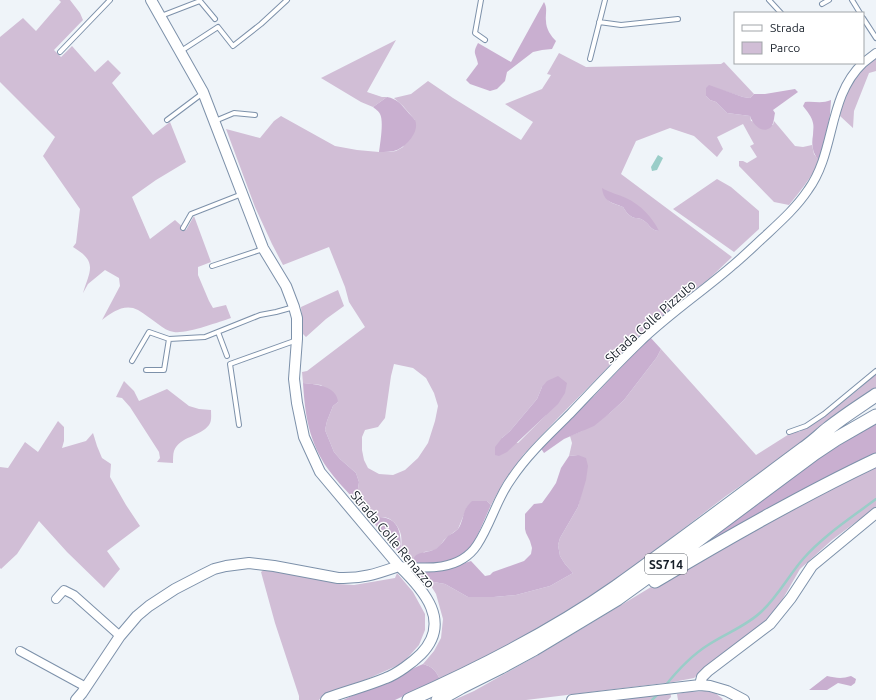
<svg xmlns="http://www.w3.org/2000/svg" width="876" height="700" viewBox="0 0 876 700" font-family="Ubuntu,sans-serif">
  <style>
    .green { fill: #d1bed6; fill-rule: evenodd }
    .forest { fill: #c9afd0 }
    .water { fill: #9acdc8 }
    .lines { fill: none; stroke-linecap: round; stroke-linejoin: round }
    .stream { stroke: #9acdc8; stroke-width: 2.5 }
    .service-casing { stroke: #7d91aa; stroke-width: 6 }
    .minor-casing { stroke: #7d91aa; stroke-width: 10 }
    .tertiary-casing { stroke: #7d91aa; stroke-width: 12 }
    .trunk-casing { stroke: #7d91aa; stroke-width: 15 }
    .service { stroke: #fff; stroke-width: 4 }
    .minor { stroke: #fff; stroke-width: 8 }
    .tertiary { stroke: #fff; stroke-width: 10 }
    .trunk { stroke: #fff; stroke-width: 13 }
    .labels { text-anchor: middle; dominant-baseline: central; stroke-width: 3; stroke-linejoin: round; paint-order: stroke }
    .shield { fill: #fff; stroke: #5b6168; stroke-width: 1 }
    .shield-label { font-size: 12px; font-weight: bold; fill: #151d27 }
    .street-label { font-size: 13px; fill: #151d27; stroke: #fff }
  </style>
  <rect width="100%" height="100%" fill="#eff4f9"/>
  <path class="green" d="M59 0H70L80 13 83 20 54 50 61 57 72 46 95 72 108 60 121 73 112 83 153 135 170 122 186 162 156 180 132 197 150 239 175 220 186 230 194 216 211 262 198 267V275L209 301 213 308 226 305 231 318C219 322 186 334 174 332 168 331 163 328 158 324 151 319 145 314 138 310 125 303 112 312 102 320L120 286 119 278 105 270 88 284 83 293C90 270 98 262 73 247L76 243 80 209 43 156 55 137 0 82V37L23 18 36 31 61 2Z
    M396 40 367 92 382 97H387L373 107 361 102 321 78Z
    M559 53 586 67 721 64 724 62 754 94 750 98 743 97 709 86 706 96 710 100 716 102 727 113 750 116 751 121 773 125 774 121 795 146 803 147 812 145 814 154 820 162C810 178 800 192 789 205L774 202 739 166V161H743L747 163 757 157 750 146 754 144 743 124 717 137 723 149 717 157 694 136 670 128 636 141 621 174 732 257 711 277 671 309 635 340 558 418 524 454 504 481 491 505 487 501 467 507 458 529 450 535 444 540 440 546 435 550 424 552 414 563 409 559 401 555C401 549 402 542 401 535 399 526 391 516 381 517 378 517 375 520 372 521L352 497 358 489 359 482 356 473 340 459 334 452 325 430 327 421 333 406 338 402 321 385 303 383 302 372 307 371 365 327 349 302 345 287 329 247 283 265 272 244 255 207 226 129 260 138 274 121 281 116 335 146 357 150 379 152H390L396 151 403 147 415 120 403 106 394 98 411 94 428 81 453 98 521 140 533 122 505 104 542 89 551 75 547 74ZM603 189 659 231C650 231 649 222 641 219 639 218 637 218 635 218 629 216 626 212 623 207 609 201 609 205 603 189ZM394 364 413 368 426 378 434 393 438 406 435 421 428 443 418 458 405 470 393 475 379 474 368 468 364 460 362 450V437L365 430 378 427 385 418 391 376ZM542 387 546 415 518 443 502 438 510 431 537 399Z
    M876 55V71L869 73 854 111 853 128 840 116 842 100 852 80Z
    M717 179 731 187 759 211V229L734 252 673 209Z
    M338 290 344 306 326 319 306 337 303 334 301 307Z
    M661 349 756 455 794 431 799 432C827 415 852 396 876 374V391L726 496 619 578 578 605 527 635 469 666 440 679C435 670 433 667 423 664L434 651 441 638 443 619 436 594 428 581 445 584 468 597H494L516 595 550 586 573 573 565 564 560 556 558 545 560 538 578 507 581 494 578 455 569 456 572 443 570 436 582 431 610 413 624 400 657 357Z
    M124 381 134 391 139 401 167 389 189 406 199 409 211 410C211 415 212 421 209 425 200 437 180 436 174 451 173 454 173 459 173 463L157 462 160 458 159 452 130 407 122 398 116 397Z
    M58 421 64 427V441L62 448 86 441 93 433 97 446 102 458 111 464 110 477 126 505 140 526 107 551 120 569 104 588 67 552 39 521 17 554 1 569 0 568V467L8 468 25 442 38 452Z
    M876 461V507L832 540 800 569 781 602 767 621 731 647 694 678 673 682 526 700H454L474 691 538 655 736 536Z
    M265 569H272L339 584 354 585 395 578 397 573 413 592 425 614V630L419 645 403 663 365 680 323 695 319 700H299V696L275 623 261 572Z
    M670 690 671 697 668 700H600Z
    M705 691 715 693 723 699 722 700H678L677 694 687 692Z"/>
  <path class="forest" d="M544 2C548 9 545 14 546 21 546 29 551 36 556 41L552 49 542 50 533 52 507 72 505 81 497 89 490 91 470 84 466 80 478 64C476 53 472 54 478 43L511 62Z
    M709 85 743 97 750 98 754 94H765L795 89 798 92 773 110 775 113C774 117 774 125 770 128 761 134 752 123 750 116L727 113 716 102 710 100 706 96V88Z
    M387 97C397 99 400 103 407 111 409 114 413 117 415 120 420 131 407 146 397 150 392 152 385 152 379 152 380 144 384 121 380 114 379 111 375 109 373 107Z
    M831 100 830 115 820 162C813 154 811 146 813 135 813 131 814 127 813 123 812 117 807 111 803 106L805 102C814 101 822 104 831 100Z
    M602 188C610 193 618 194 626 198 641 205 652 217 659 231 650 231 649 222 641 219 639 218 637 218 635 218 629 216 626 212 623 207 612 202 604 203 602 188Z
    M650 337 661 349 657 357 624 400 610 413 594 426 564 439 544 453 540 447 594 396Z
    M558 376 567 383 565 393 558 404 507 452 499 456 495 455V447L502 438 510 431 537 399 542 387 547 381Z
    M303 383C316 384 337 386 338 402L333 406 327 421 325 430 334 452 340 459 356 473 359 482 358 489 352 497C344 488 335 479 328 469 309 442 305 415 303 383Z
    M876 422V455L710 544 695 549 721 531 802 469Z
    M578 455 586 458 588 466 586 480 578 507 560 538 558 545 560 556 565 564 573 573 550 586 516 595 494 597H468L445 584 428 581 420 576V572L423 569 453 567 471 561 485 576 490 575 493 572 524 561 531 554 532 548 530 541 526 533 525 529V514L534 504 542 503 550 492 556 483 561 468 569 456Z
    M472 501H487L491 505 474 543 463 555 447 562 433 565 414 563C411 550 430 554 437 548 441 545 444 540 448 536 451 534 455 532 458 529 462 524 463 514 466 508 468 505 470 503 472 501Z
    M379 517C402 518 401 537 401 555L372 521Z
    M423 664C433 667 435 670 440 679L395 700H343Z
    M827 676C836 678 842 679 851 676L856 679 855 683 851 686 838 683 827 690H809Z"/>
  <path class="water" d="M658 155 663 158 657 170 652 171 651 167Z"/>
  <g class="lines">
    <path class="stream" d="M665 686C677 671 692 655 708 645 726 633 747 626 762 611 778 596 789 575 803 559 824 535 851 518 876 499
      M652 700 659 693"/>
    <g class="service-casing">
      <path id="service" d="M481 0 475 33 485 40
        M769 0 781 13
        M852 0 860 13
        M822 4 829 0
        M161 16 200 1 215 19
        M863 18 876 38
        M599 22 621 25 678 19
        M181 51 218 27 233 46 261 24 287 0
        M60 52 110 0
        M590 59 605 0
        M167 120 203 93
        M215 121 234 113 255 115
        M183 228 191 214 242 194
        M212 266 263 249
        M218 332 227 356
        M132 361 149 332 169 339 205 337 260 315 276 312 294 307
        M146 370H164L169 339
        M239 425 230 364 297 340
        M789 432 806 426 824 414 876 371"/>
    </g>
    <g class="minor-casing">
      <path id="minor" d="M863 63 876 53
        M399 566C426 569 460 571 477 545 491 524 497 498 512 478 528 454 550 434 570 414 593 390 616 365 640 342 669 314 702 292 732 266 743 257 753 247 764 237 779 223 796 208 808 190 836 152 827 97 863 63
        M56 599 64 590 74 595 120 636
        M20 651 86 687"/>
    </g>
    <g class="tertiary-casing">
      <path id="tertiary" d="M151 0 203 92 263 248 286 286 294 307 297 318V339L294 379 297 403 304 437 309 448 320 472 399 566C424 590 452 622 421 654 413 662 397 674 386 678 367 686 347 691 328 698L326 700
        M700 685 702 677 708 671 770 624 791 598 812 566 876 513
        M76 700 82 693 120 636 137 616 149 606 175 589 202 575 214 569 226 566 249 563 274 566 338 578C362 579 376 574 399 566
        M572 700 700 685 710 686 727 691 744 700"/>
    </g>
    <g class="trunk-casing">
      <path id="trunk" d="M655 581C727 538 800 496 876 460
        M409 700C481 668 552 632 616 587 679 542 741 495 803 449 812 443 820 435 829 428 844 416 860 406 876 395
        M438 700 461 687 501 667 534 649 617 599 678 555 815 453 836 439 876 416"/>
    </g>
    <use href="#service" class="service"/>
    <use href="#minor" class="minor"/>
    <use href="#tertiary" class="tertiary"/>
    <use href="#trunk" class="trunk"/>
  </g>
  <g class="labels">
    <rect class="shield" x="645" y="554" width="42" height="20" rx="3"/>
    <g class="shield-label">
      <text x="666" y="564">SS714</text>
    </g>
    <g class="street-label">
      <text transform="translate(650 321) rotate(-42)">Strada Colle Pizzuto</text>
      <text transform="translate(393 539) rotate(50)">Strada Colle Renazzo</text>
    </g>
  </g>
  <rect x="734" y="12" width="130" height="52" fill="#ffffff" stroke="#a1a5a9"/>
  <rect x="742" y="25" width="20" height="6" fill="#ffffff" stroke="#a1a5a9"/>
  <text x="770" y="32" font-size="12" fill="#151d27">Strada</text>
  <rect x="742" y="42" width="20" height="12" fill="#d1bed6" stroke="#a1a5a9"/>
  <text x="770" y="52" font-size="12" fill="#151d27">Parco</text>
</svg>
